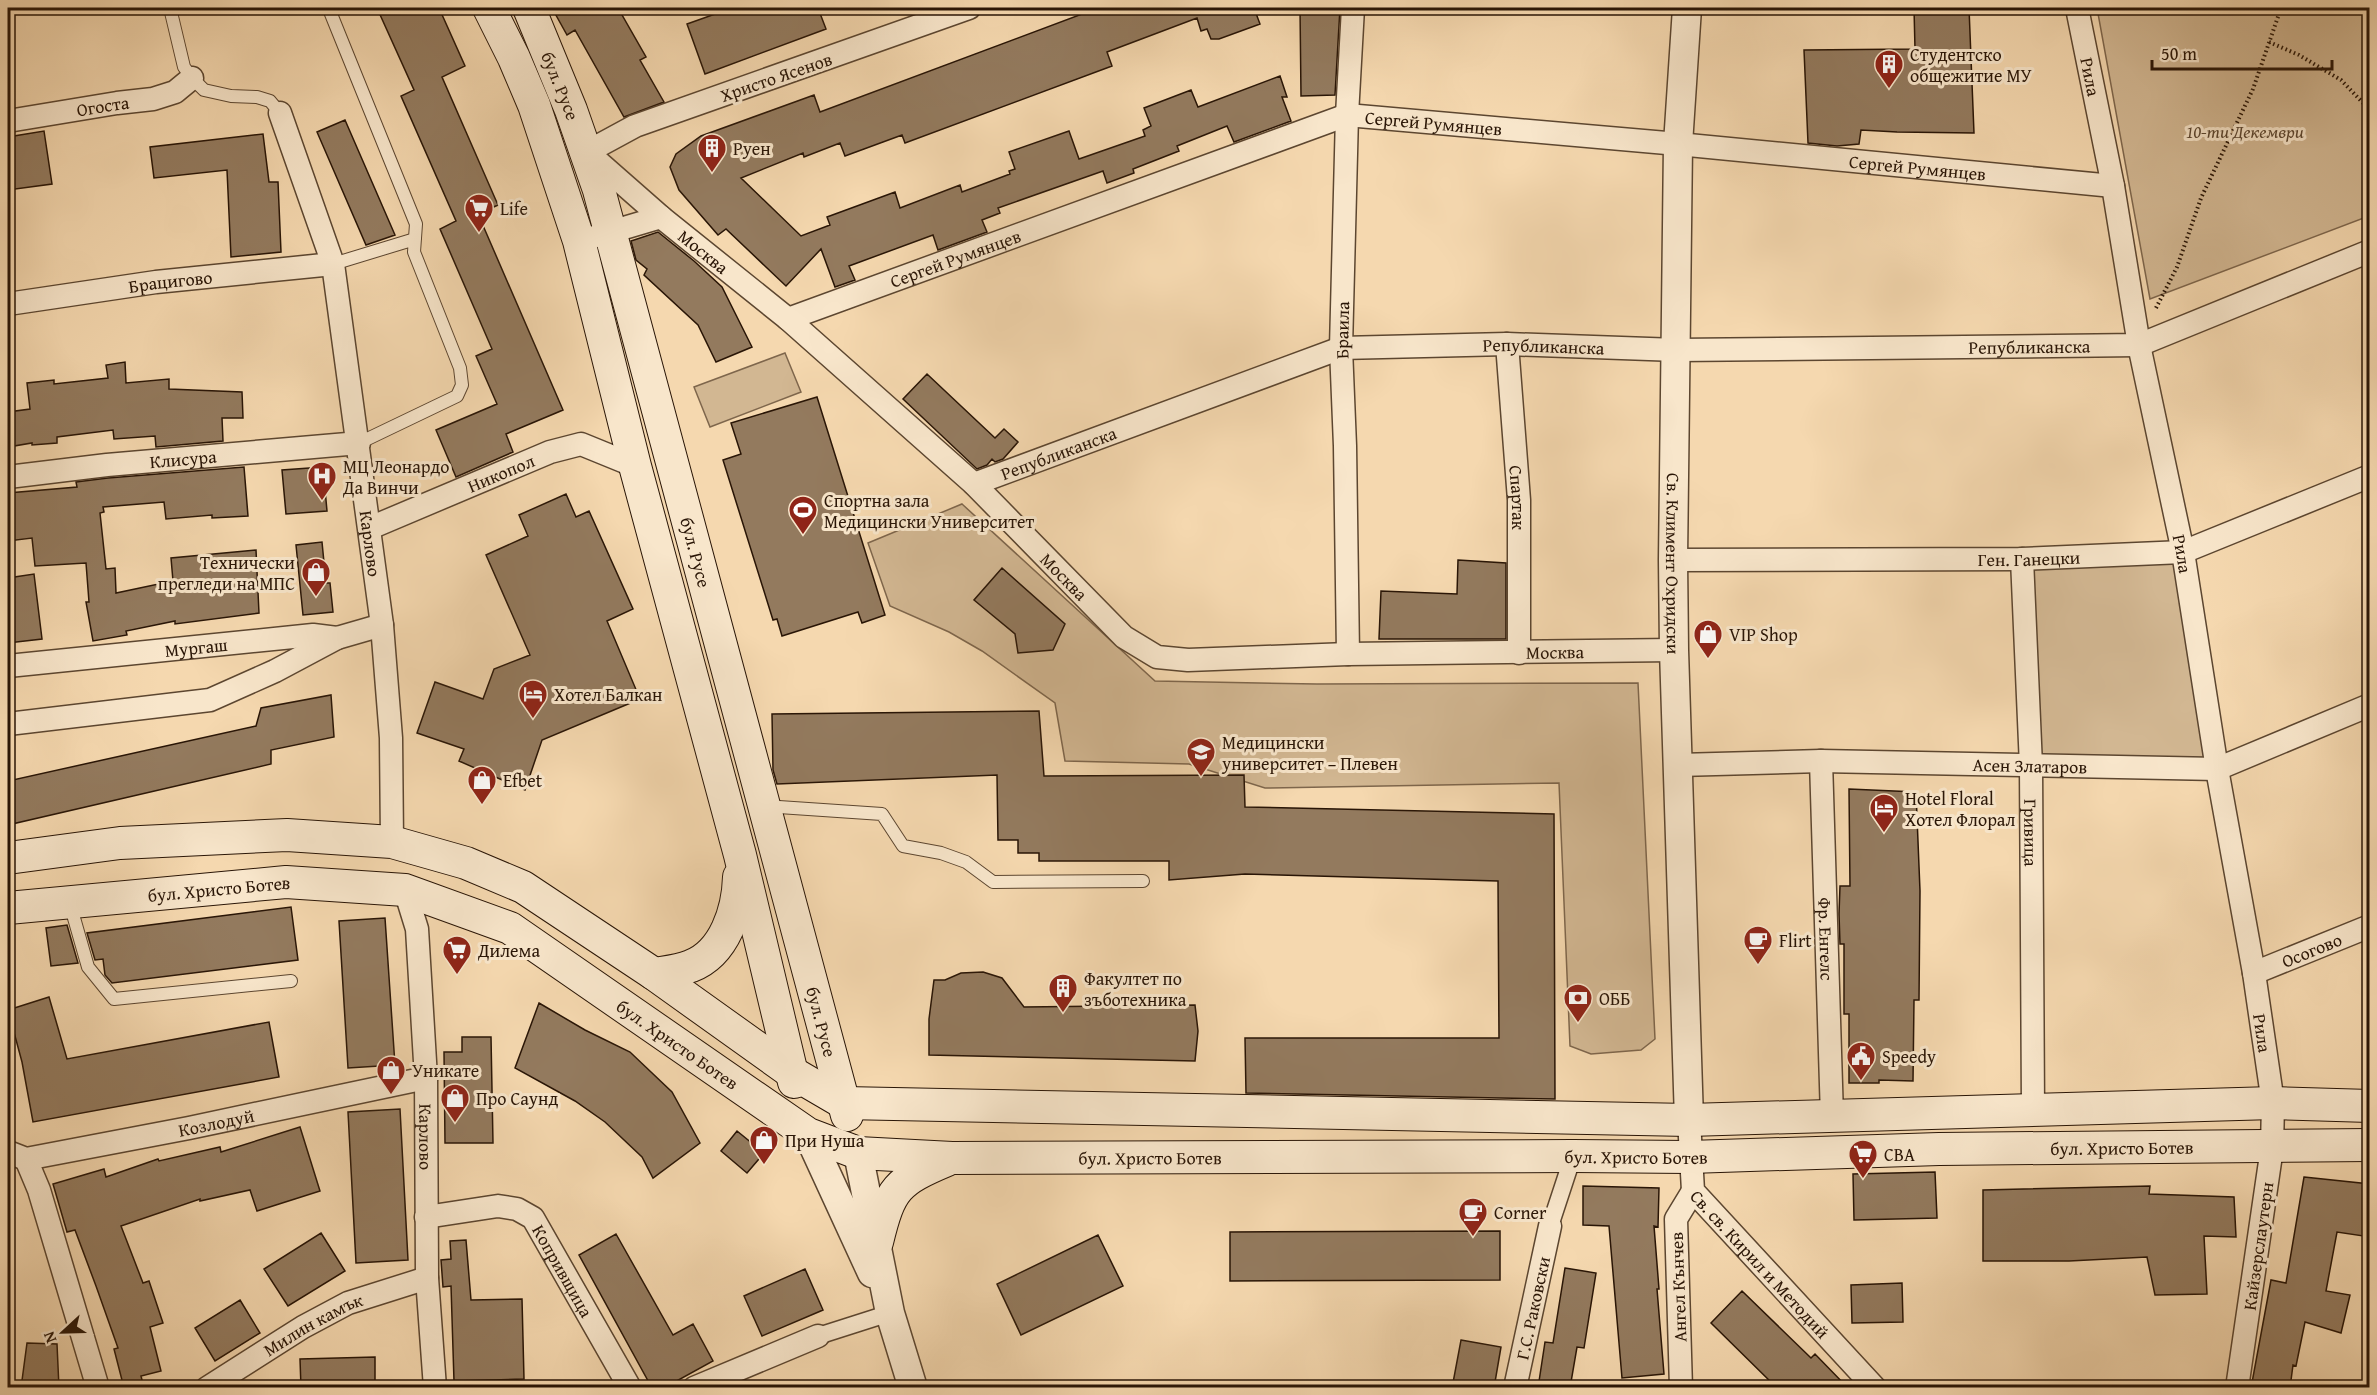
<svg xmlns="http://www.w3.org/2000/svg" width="2377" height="1395" viewBox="0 0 2377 1395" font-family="'Gentium Book Plus',serif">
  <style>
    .green { fill: #d2b792; stroke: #7e664c; stroke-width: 1.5 }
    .building { fill: #937a5e; stroke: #291506; stroke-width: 1.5 }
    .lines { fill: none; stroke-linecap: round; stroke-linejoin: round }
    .service-casing { stroke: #5c4630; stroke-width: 14 }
    .pedestrian-casing { stroke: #5c4630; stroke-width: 19 }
    .minor-casing { stroke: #5c4630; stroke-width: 25 }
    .tertiary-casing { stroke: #5c4630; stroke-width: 31 }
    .secondary-casing { stroke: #291506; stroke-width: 34 }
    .path { stroke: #291506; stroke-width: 4; stroke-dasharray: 1.5 3; stroke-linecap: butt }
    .service { stroke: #f8e6cb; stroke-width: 12 }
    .pedestrian { stroke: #f8e6cb; stroke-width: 16 }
    .minor { stroke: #f8e6cb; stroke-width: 22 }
    .tertiary { stroke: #f8e6cb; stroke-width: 28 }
    .secondary { stroke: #f8e6cb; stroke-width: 32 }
    .labels { text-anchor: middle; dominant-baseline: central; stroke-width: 6; stroke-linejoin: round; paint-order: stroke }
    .poi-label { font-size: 18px; fill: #291506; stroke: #f8e6cb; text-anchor: start }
    .street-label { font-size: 18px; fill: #291506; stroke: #f8e6cb }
    .park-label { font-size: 18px; font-style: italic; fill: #5c4630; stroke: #f8e6cb }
  </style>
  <rect width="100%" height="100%" fill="#f5d8af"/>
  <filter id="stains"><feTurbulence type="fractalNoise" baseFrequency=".00333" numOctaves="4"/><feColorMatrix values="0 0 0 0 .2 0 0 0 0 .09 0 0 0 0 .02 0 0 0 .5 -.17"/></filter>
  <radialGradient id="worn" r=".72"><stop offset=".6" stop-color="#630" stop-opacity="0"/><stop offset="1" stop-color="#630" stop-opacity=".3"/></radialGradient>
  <path class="green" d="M2097 8H2369V216L2150 299Z
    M785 353 801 392 710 427 694 387Z
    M962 504 1155 681 1317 684 1638 683 1655 1039 1641 1050 1591 1054 1570 1046 1559 783 1265 788 1189 764 1065 761 1055 703 982 651 949 632 890 606 868 543Z
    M2183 552 2217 769 2031 766 2022 559Z"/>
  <path class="building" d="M377 8H439L465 66 442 77 498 205 478 214 563 410 506 434 513 452 456 477 436 430 497 404 476 356 492 349 440 229 456 221 401 96 414 90Z
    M552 8H618L646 57 640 60 664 102 624 117 575 30 567 35Z
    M732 8H818L826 29 705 74 687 24Z
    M1098 8H1254L1260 24 1219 39H1211L1207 29 1201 31 1197 18 1107 52 1112 66 905 143 902 135 845 156 840 143 804 157 803 153 741 178 801 236 830 225 827 217 895 192 900 208 960 185 962 192 1010 174 1009 171 1015 169 1009 152 1069 131 1079 159 1145 136 1143 130 1151 126 1144 108 1191 90 1198 107 1280 76 1287 97H1282L1291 121 1234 142 1227 126 1177 146 1179 151 1133 169 1134 173 1107 183 1103 171 998 208 1000 213 982 220 987 232 938 250 933 235 849 266 855 280 835 287 821 249 786 286 726 229 718 235 679 190 670 167 676 154 701 136 814 95 820 112Z
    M1300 8H1340L1335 95 1301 96Z
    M1914 8H1969L1974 133 1897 132 1861 130 1859 144 1837 146 1808 143 1804 50 1915 49Z
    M345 120 395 235 366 245 317 132Z
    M44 131 52 184 8 190V137Z
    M263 134 269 182H278L281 252 231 257 227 170 154 178 150 147Z
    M658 232 694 261 722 287 752 347 716 362 698 325 644 275 647 269 636 260 631 241Z
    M125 362 126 383 169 379V389L242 392 243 418H222L223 441 156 447 155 436 114 439 113 430 57 437V443L32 445V443L8 447V412L30 409 27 383 54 380V384L108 378 106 365Z
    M927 374 995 438 1004 429 1018 442 1003 459 995 462 992 459 987 465 977 469 903 399Z
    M817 397 885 615 862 623 858 612 782 636 777 619 773 620 723 460 741 454 731 423Z
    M244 467 248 516 212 518V515L166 519 164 502 103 507 104 512 100 513 106 569 115 568 116 593 173 581 171 558 256 550 259 613 175 624V621L126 631 127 635 93 641 86 602H89L86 563 35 566 32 538 8 541V493L77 487 76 482 108 478Z
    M323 467 327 511 286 514 282 470Z
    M566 494 576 517 589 511 633 609 607 621 640 699 542 740 525 790 459 761 464 749 417 733 435 682 483 699 494 669 530 655 486 555 528 536 519 515Z
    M322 542 326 583H330L333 612 303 615 296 545Z
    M1458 560 1506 563V639H1379L1381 591 1457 594Z
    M1002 568 1065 624 1053 650 1018 653 1015 634 974 600Z
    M34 574 42 639 8 643V578Z
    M331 695 334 737 271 750V764L12 824 8 800V781L256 726 261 708Z
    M1039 711 1044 776 1244 775 1245 807 1554 814 1555 1099 1246 1093 1245 1038H1499L1498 881 1245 874 1169 880V861H1039V853H1018V840H998L997 775 777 784 773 770 772 714Z
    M1849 789 1916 792 1920 891 1919 1000H1914L1913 1081 1879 1080V1083H1849V1014H1844V944H1840L1839 914 1840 886H1850Z
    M291 907 298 960 112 983 105 975 103 959 95 960 87 933Z
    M385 918 395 1065 348 1068 339 921Z
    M67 925 78 963 51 966 46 928Z
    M983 972 1002 978 1024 1007 1195 1005 1198 1031 1195 1061 929 1055V1019L934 980H945L961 973Z
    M49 997 67 1059 269 1022 279 1077 33 1122 22 1062 8 1010Z
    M539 1003 585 1030 630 1052 672 1092 700 1143 653 1178 642 1157 605 1122 575 1101 515 1068Z
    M462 1037H491L493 1143H445L444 1052H462Z
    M400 1109 408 1260 356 1263 348 1112Z
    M300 1127 320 1191 257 1211 250 1190 200 1201V1199L121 1226 143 1283 149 1281 163 1323 150 1327 161 1371 141 1376 144 1388H124L114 1349 118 1348 96 1286 75 1230 67 1232 53 1184 104 1169 106 1177 158 1159 159 1161 220 1147 221 1152Z
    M737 1131 764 1153 747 1173 721 1151Z
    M1935 1172 1937 1218 1854 1220 1853 1174Z
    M2304 1177 2370 1184V1237L2337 1232 2326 1291 2350 1295 2341 1333 2305 1322 2296 1366 2293 1365 2290 1388H2251L2271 1280 2286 1283Z
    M1583 1186 1659 1188 1658 1227 1654 1226 1659 1289H1657L1664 1374 1622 1378 1609 1226 1583 1225Z
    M2150 1186 2149 1194 2234 1197 2236 1237 2204 1236 2207 1294 2155 1295 2147 1257 2069 1261H1983V1190Z
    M1500 1231V1280L1230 1281V1232Z
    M321 1233 345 1271 288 1306 264 1269Z
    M616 1234 673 1335 693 1324 713 1361 664 1388H652L579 1255Z
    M1098 1235 1123 1286 1021 1335 997 1284Z
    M466 1240 471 1300 522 1299 524 1379 454 1381 451 1286 443 1287 441 1260 451 1259 450 1241Z
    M1565 1268 1596 1273 1584 1348 1577 1347 1570 1388H1538L1545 1342 1553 1343Z
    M805 1269 823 1310 762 1336 744 1296Z
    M1902 1283 1903 1322 1852 1323 1851 1285Z
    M1742 1291 1811 1358 1815 1354 1848 1388H1777L1711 1323Z
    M240 1300 260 1333 215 1361 195 1328Z
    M1461 1340 1501 1347 1494 1388H1452Z
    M27 1343 57 1344 59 1388H21Z
    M375 1357V1388H301L300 1359Z"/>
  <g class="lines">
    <g class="service-casing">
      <path id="service" d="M170 8 184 67 192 78 204 90 231 96 257 97 270 101 280 113
        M329 9 416 224 414 252 460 368 462 385 457 396 359 443
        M333 264 415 239
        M764 806 882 814 903 846 941 853 966 862 993 882 1143 881
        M70 904 88 967 114 999 291 981"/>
    </g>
    <g class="pedestrian-casing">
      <path id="pedestrian" d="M1550 1226 1573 1156
        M818 1336 890 1313"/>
    </g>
    <g class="minor-casing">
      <g id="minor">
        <path id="s1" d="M969 8 635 126 587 152 661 217 788 319 974 484 1124 637 1157 657 1188 660 1348 654 1674 650"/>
        <path id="s2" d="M2077 8 2113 186 2139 345 2183 552 2217 769 2254 973 2273 1103 2272 1148 2237 1388"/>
        <path id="s3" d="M280 113 333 264 382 625 391 738 392 842"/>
        <path id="s4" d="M8 121 117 103 153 99 175 92 192 78"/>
        <path d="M597 236 661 217"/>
        <path id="s5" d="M8 304 156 282 333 264"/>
        <path id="s6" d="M788 319 1347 115 1678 144 2113 186"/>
        <path id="s7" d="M1507 344 1519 500V653"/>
        <path id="s8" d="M8 477 107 465 359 443"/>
        <path id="s9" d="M974 484 1341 348 1507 344 1677 350 2139 345 2370 251"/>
        <path id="s10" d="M370 528 550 452 581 444 635 466"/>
        <path id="s11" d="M2022 559 2031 766 2033 1109"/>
        <path id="s12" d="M1673 560 2022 559 2183 552 2370 476"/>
        <path id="s13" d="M1348 654 1345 446 1341 348 1347 115 1353 8"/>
        <path id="s14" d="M8 666 313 635 337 638 382 625"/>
        <path d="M8 724 210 700 275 671 337 638"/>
        <path id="s15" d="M1821 761 1832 1117"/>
        <path id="s16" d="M1679 765 1821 761 2217 769 2370 705"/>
        <path id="s17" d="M405 890 417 929 426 1078 427 1278 435 1388"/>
        <path id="s18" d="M2254 973 2370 926"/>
        <path id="s19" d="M1689 1120 1693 1191 1875 1388"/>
        <path id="s20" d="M8 1152 26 1159 189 1128 426 1078"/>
        <path d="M26 1159 39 1190 98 1388"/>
        <path id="s21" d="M426 1217 498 1206 517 1209 533 1218 630 1388"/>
        <path id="s22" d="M207 1388 303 1327 348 1303 427 1278"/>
        <path d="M694 1388 818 1336"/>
        <path id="s23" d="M1515 1388 1550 1226"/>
        <path d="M1681 1388 1676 1219 1693 1191"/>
      </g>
    </g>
    <g class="tertiary-casing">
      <g id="tertiary">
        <path id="s24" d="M1687 8 1678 144 1673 560 1674 650 1689 1120"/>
        <path d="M808 1134 872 1273"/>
        <path d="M858 1153 890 1313 913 1388"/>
      </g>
    </g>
    <g class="secondary-casing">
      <g id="secondary">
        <path d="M489 8 514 58 534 105 579 241 635 466 740 855 794 1082"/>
        <path id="s25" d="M529 8 571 110 599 190 847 1115"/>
        <path d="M8 858 120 843 287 835 392 842 466 863 523 887 654 974 791 1072 844 1103 1689 1120 2273 1103 2370 1106"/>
        <path id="s26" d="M8 908 286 882 405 890 510 928 808 1134 858 1153 952 1158 1573 1156 1690 1157 1939 1149 2370 1145"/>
        <path d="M654 974C666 972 679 971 691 966 725 953 738 910 739 877"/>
        <path d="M877 1242C890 1188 897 1181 947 1160"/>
      </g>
    </g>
    <path class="path" d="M2269 42 2299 55 2341 80 2370 110
      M2156 308 2177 267 2201 198 2253 89 2281 8"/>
    <use href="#service" class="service"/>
    <use href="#pedestrian" class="pedestrian"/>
    <use href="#minor" class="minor"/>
    <use href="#tertiary" class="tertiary"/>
    <use href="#secondary" class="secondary"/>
  </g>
  <defs>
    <g id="building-pin" transform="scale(1.5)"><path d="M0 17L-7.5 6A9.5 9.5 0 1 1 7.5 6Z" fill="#8f2418" stroke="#f8e6cb"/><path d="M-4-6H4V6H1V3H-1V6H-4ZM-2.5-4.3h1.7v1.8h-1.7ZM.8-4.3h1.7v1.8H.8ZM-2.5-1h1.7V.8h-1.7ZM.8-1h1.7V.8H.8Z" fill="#fff"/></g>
    <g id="supermarket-pin" transform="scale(1.5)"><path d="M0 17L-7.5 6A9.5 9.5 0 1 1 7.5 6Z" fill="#8f2418" stroke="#f8e6cb"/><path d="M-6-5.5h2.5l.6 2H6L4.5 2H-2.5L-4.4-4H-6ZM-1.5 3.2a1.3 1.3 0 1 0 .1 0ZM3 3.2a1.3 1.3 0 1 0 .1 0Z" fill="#fff"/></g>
    <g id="hospital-pin" transform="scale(1.5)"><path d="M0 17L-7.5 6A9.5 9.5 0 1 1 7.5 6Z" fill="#8f2418" stroke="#f8e6cb"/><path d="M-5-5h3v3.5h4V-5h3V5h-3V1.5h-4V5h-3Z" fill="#fff"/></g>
    <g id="stadium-pin" transform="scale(1.5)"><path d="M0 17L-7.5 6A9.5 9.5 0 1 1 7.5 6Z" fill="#8f2418" stroke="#f8e6cb"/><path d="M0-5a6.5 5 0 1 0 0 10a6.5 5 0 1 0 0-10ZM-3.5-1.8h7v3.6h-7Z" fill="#fff"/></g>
    <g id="shop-pin" transform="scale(1.5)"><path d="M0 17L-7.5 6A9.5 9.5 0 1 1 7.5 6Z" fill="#8f2418" stroke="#f8e6cb"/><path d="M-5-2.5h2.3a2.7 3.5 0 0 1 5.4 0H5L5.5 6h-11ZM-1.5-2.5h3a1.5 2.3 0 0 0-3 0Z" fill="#fff"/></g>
    <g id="hotel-pin" transform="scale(1.5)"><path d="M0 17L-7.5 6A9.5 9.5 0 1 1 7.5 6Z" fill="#8f2418" stroke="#f8e6cb"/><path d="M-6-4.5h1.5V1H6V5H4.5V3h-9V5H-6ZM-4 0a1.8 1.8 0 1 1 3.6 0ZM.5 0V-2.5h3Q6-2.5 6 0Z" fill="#fff"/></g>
    <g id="university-pin" transform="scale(1.5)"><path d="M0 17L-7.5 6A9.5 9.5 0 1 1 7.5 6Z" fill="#8f2418" stroke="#f8e6cb"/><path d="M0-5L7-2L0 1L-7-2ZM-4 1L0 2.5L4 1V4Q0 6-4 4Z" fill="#fff"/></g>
    <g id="cafe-pin" transform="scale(1.5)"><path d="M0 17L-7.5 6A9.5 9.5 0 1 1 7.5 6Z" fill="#8f2418" stroke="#f8e6cb"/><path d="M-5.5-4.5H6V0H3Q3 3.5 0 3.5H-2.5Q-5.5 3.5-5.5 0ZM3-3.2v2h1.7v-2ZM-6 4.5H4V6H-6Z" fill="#fff"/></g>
    <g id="bank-pin" transform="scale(1.5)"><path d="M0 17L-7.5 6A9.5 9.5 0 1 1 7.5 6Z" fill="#8f2418" stroke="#f8e6cb"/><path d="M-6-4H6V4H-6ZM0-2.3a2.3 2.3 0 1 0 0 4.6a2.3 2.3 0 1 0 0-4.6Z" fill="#fff"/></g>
    <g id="civic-pin" transform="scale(1.5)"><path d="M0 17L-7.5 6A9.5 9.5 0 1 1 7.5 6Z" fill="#8f2418" stroke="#f8e6cb"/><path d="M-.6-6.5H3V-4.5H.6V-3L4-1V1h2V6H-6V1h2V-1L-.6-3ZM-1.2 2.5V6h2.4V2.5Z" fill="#fff"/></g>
  </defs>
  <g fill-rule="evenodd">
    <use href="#building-pin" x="1889" y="64"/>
    <use href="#building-pin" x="712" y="148"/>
    <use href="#supermarket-pin" x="479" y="208"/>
    <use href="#hospital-pin" x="322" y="476"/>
    <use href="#stadium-pin" x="803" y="510"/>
    <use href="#shop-pin" x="316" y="572"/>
    <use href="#shop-pin" x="1708" y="634"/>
    <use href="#hotel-pin" x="533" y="694"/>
    <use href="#university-pin" x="1201" y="752"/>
    <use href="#shop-pin" x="482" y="780"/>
    <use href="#hotel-pin" x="1884" y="808"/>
    <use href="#cafe-pin" x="1758" y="940"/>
    <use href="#supermarket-pin" x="457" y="950"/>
    <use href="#building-pin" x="1063" y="988"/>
    <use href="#bank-pin" x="1578" y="998"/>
    <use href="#civic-pin" x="1861" y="1056"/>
    <use href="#shop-pin" x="391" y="1070"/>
    <use href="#shop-pin" x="455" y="1098"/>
    <use href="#shop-pin" x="764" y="1140"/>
    <use href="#supermarket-pin" x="1863" y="1154"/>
    <use href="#cafe-pin" x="1473" y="1212"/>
  </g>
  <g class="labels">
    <g class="poi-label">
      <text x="1910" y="54">Студентско<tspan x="1910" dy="21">общежитие МУ</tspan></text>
      <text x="733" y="148">Руен</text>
      <text x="500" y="208">Life</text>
      <text x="343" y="466">МЦ Леонардо<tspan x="343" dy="21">Да Винчи</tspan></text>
      <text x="824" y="500">Спортна зала<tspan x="824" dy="21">Медицински Университет</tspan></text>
      <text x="295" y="562" text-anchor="end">Технически<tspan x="295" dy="21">прегледи на МПС</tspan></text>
      <text x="1729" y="634">VIP Shop</text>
      <text x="554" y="694">Хотел Балкан</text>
      <text x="1222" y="742">Медицински<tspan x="1222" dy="21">университет – Плевен</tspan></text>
      <text x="503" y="780">Efbet</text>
      <text x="1905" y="798">Hotel Floral<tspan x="1905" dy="21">Хотел Флорал</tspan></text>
      <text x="1779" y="940">Flirt</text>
      <text x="478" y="950">Дилема</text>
      <text x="1084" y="978">Факултет по<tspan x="1084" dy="21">зъботехника</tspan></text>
      <text x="1599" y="998">ОББ</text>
      <text x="1882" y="1056">Speedy</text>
      <text x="412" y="1070">Уникате</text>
      <text x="476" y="1098">Про Саунд</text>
      <text x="785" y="1140">При Нуша</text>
      <text x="1884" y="1154">CBA</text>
      <text x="1494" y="1212">Corner</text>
    </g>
    <g class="street-label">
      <text transform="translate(776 77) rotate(-19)">Христо Ясенов</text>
      <text stroke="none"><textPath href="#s2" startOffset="70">Рила</textPath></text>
      <text stroke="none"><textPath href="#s25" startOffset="84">бул. Русе</textPath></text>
      <text stroke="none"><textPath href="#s4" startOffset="96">Огоста</textPath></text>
      <text stroke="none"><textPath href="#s6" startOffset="682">Сергей Румянцев</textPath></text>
      <text stroke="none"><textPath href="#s6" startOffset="1168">Сергей Румянцев</textPath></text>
      <text stroke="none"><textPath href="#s1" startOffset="562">Москва</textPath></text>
      <text stroke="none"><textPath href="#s6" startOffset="178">Сергей Румянцев</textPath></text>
      <text stroke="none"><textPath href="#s5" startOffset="164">Брацигово</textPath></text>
      <text stroke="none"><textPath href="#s13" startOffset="324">Браила</textPath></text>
      <text stroke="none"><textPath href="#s9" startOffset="594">Републиканска</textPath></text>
      <text stroke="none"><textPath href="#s9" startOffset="1080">Републиканска</textPath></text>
      <text stroke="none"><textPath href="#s9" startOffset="90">Републиканска</textPath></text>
      <text stroke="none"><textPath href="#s8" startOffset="176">Клисура</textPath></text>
      <text stroke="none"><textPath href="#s10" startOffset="142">Никопол</textPath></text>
      <text stroke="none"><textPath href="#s7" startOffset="154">Спартак</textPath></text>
      <text stroke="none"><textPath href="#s3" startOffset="442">Карлово</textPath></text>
      <text stroke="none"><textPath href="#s25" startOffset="570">бул. Русе</textPath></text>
      <text stroke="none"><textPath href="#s2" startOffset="556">Рила</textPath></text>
      <text stroke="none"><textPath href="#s12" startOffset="356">Ген. Ганецки</textPath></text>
      <text stroke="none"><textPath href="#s24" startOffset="556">Св. Климент Охридски</textPath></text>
      <text stroke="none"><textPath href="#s1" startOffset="1048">Москва</textPath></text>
      <text stroke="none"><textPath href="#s14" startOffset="189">Мургаш</textPath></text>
      <text stroke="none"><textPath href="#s1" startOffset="1570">Москва</textPath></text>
      <text stroke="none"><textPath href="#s16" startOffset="351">Асен Златаров</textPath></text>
      <text stroke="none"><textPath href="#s11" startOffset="274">Гривица</textPath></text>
      <text stroke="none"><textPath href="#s26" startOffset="212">бул. Христо Ботев</textPath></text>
      <text stroke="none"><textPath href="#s15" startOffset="178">Фр. Енгелс</textPath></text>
      <text stroke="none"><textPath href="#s18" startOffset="62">Осогово</textPath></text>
      <text stroke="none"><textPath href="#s25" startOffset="1056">бул. Русе</textPath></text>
      <text stroke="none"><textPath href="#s2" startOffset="1042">Рила</textPath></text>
      <text stroke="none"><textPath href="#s26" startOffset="714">бул. Христо Ботев</textPath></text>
      <text stroke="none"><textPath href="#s20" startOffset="213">Козлодуй</textPath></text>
      <text stroke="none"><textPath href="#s17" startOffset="249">Карлово</textPath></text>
      <text stroke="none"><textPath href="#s26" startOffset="2190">бул. Христо Ботев</textPath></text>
      <text stroke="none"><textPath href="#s26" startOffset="1704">бул. Христо Ботев</textPath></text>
      <text stroke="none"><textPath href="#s26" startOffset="1218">бул. Христо Ботев</textPath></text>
      <text transform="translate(2258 1246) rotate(-82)">Кайзерслаутерн</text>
      <text stroke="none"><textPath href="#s19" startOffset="170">Св. св. Кирил и Методий</textPath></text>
      <text stroke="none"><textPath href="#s21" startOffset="171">Копривщица</textPath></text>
      <text transform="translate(1678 1287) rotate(-92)">Ангел Кънчев</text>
      <text stroke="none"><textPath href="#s23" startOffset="82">Г.С. Раковски</textPath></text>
      <text stroke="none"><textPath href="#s22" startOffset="124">Милин камък</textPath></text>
    </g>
    <g class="park-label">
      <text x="2245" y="131">10-ти Декември</text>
    </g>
  </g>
  <rect width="2377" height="1395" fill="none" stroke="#f5d8af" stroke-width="30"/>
  <rect x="9" y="9" width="2359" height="1377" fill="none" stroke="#291506" stroke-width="3"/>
  <rect x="15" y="15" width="2347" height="1365" fill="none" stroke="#291506" stroke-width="1.5"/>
  <g transform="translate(63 1332) rotate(248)" stroke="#f8e6cb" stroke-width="4.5" paint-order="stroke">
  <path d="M0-4.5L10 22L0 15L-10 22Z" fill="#291506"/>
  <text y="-9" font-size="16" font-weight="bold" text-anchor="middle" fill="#291506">N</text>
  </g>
  <path d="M2152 60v9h180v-9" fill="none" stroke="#291506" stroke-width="3"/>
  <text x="2161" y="60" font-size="18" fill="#291506" stroke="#f8e6cb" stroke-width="4.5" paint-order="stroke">50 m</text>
  <rect width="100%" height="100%" filter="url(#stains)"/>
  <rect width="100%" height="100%" fill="url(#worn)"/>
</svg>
